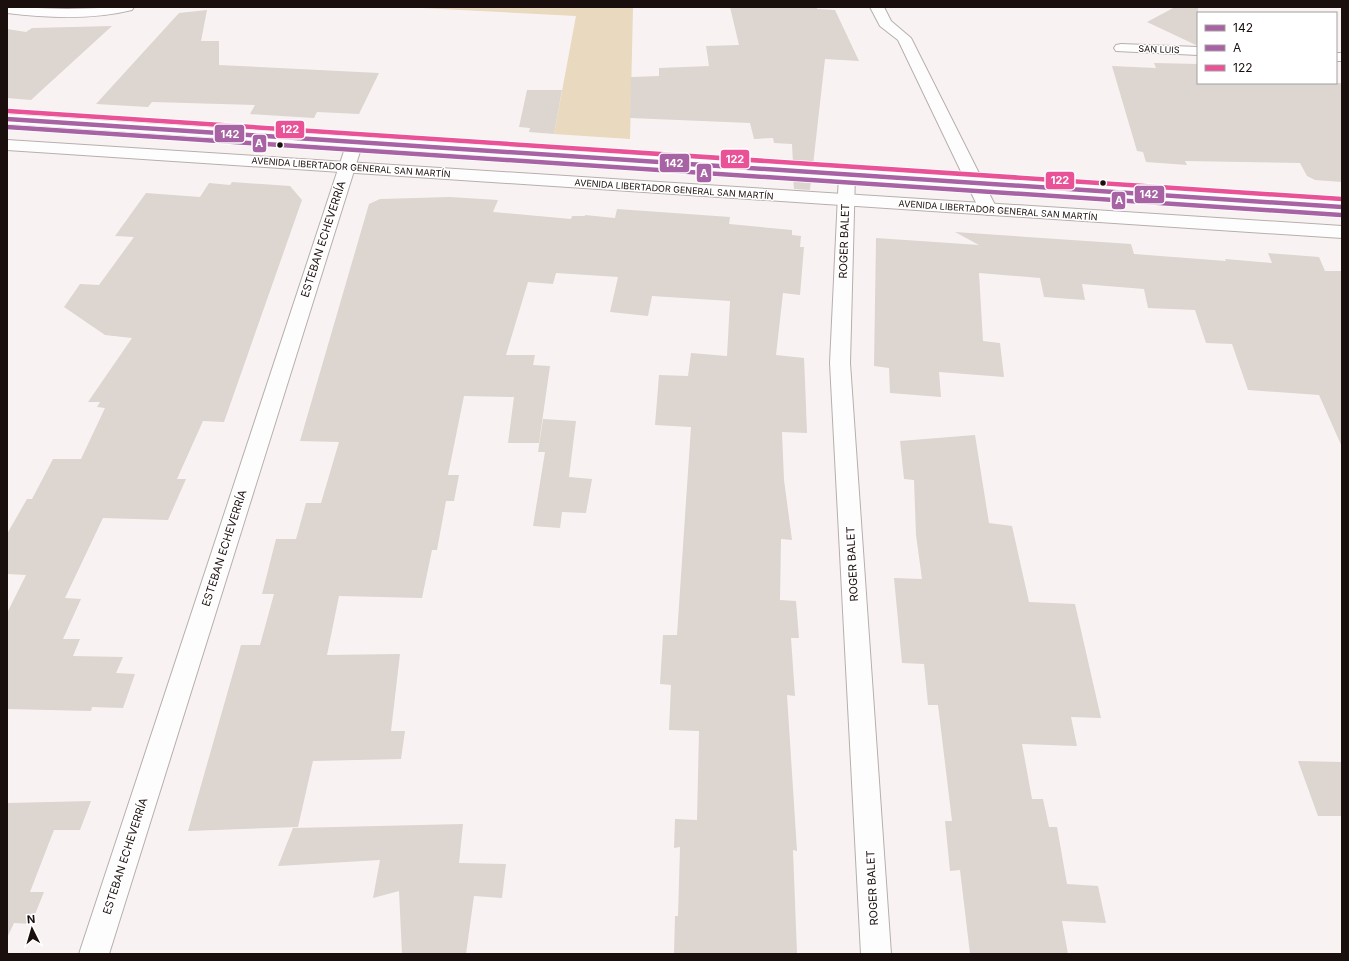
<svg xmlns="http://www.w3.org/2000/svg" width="1349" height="961" viewBox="0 0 1349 961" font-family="Inter,sans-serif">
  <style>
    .green { fill: #e8d9bf }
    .building { fill: #dcd5d0 }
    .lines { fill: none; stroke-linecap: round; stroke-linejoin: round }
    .street-casing { stroke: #b7aead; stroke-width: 2 }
    .primary-casing { stroke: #b7aead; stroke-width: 2 }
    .street { fill: #fefdfd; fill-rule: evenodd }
    .primary { fill: #fefdfd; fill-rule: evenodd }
    .bus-1-casing { stroke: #fff; stroke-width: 6 }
    .bus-2-casing { stroke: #fff; stroke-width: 6 }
    .bus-3-casing { stroke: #fff; stroke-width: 6 }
    .bus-1 { stroke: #a863a4; stroke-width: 4.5 }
    .bus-2 { stroke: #a863a5; stroke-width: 4.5 }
    .bus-3 { stroke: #e95297; stroke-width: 4.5 }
    .bus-dot { fill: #1b0f0d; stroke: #fff; stroke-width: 1.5 }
    .labels { text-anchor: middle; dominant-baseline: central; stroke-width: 3; stroke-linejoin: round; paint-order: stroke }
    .far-street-label { font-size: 9px; fill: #1b0f0d; stroke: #fff }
    .street-label { font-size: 11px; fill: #1b0f0d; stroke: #fff }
    .line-badge { stroke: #fff; stroke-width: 1.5 }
    .badge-label { font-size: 11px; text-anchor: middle; font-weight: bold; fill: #fff }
  </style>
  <rect width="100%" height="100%" fill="#f8f3f2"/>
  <path class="green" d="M402 7H633L630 139 554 134 576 16Z"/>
  <path class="building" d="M730 7H817V9L835 10 859 61 825 59 813 165 793 164 792 144 774 143 773 138 754 139 750 123 630 118 631 77 659 76V68L709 66 706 46 739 45Z
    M1175 7H1198V46L1147 22Z
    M207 10 201 41H219V65L379 73 359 114 317 112 314 118 250 114 255 105 152 102 148 107 96 104 179 13Z
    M112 26 31 100 7 98V29L26 32 32 28Z
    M1154 63 1198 64V83H1342V182L1315 180 1307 176 1300 163 1185 161 1187 165 1146 162 1143 152 1137 151 1112 66 1156 68Z
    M527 90H562L554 134 529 132 530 128 519 127Z
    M793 178 811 179 810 190 794 189Z
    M232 182 290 186 302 200 224 422 203 421 177 479H186L168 520 103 518 65 598 81 599 63 639H80L73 656 123 657 116 673 135 674 123 708 92 707 91 711 7 709V613L26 575 7 574V534L27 499H32L53 459H81L105 408 97 407 100 402H88L132 338 105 335 64 307 80 284 99 285 134 237 115 236 146 193 200 197 209 183 230 185Z
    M450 197 498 200 493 212 571 219 572 216H585V215L615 218 617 209 730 217 729 224 792 230V235L801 236 800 247H804L800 295 783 293 776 355 804 358 805 381 807 433 782 432 784 480 792 540 781 539 780 600 796 601 799 638H791L795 696 787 695 797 851 793 850 797 954H674L675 916H678L680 847 674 848 675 819 697 820 699 731 669 730 671 685 660 684 663 635H677L691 427 655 425 659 375 688 376 691 353 727 356 730 301 652 296 648 316 610 312 618 277 556 273 553 284 528 282 506 355H535L533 365 550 366 539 443H508L514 397 464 396 448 475H459L454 501H446L437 550H432L422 598 339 596 327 655 400 654 391 731H405L401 759 313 761 298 827 188 831 241 645H260L274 594H262L276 539H296L306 503H321L339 442 300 441 369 204 380 199Z
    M955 232 1131 244 1134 254 1226 261 1225 259 1272 263 1268 253 1319 257 1325 271H1342V447L1319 395 1248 390 1232 344 1206 343 1195 310 1148 308 1144 289 1082 284 1085 300 1044 297 1040 278 979 273 983 341 1000 343 1004 377 939 372 941 397 890 393 889 368 874 366 876 238 979 245Z
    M543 419 576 421 569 477 592 479 586 513 562 512 560 528 533 526 545 452H538Z
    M975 435 989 523 1012 526 1029 602 1075 604 1101 718 1071 717 1077 746 1022 744 1032 799H1043L1049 827H1057L1067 884 1098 886 1106 923 1062 921 1068 954H970L960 870 950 871 945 821H952L938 705H928L924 664 902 663 894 578 922 579 916 535 914 480 904 479 900 441Z
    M1298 761 1342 762V816H1318Z
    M91 801 80 830H54L30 892H44L31 924 14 923 7 938V803Z
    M463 824 459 863 506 864 502 898 474 896 466 954H402L399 891 373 898 380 860 278 866 293 828Z"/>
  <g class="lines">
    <g class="street-casing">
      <path id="street" d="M7 7 67 9 134 7 132 10C92 20 48 18 7 13Z
        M870 7H884L891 21 911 38 997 209 994 213 988 215 982 213 979 209 898 40 880 26Z
        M1121 44 1198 47V55L1116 51 1114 48 1116 45Z
        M1336 53H1342V61H1336Z
        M355 137 361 139 363 142 109 954H79L347 142 349 139Z
        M847 169 853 170 855 174 850 363 891 954H861L830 363 839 174 841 170Z"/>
    </g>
    <g class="primary-casing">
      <path id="primary" d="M7 114 1342 201V213L7 124Z
        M7 140 1342 226V238L7 150Z"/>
    </g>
    <use href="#street" class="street"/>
    <use href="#primary" class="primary"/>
    <g class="bus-1-casing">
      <path id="bus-1" d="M7 119 1342 207"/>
    </g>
    <g class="bus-2-casing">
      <path id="bus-2" d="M7 127 1341 215"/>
    </g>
    <g class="bus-3-casing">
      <path id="bus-3" d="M8 111 1342 199"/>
    </g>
    <use href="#bus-1" class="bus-1"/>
    <use href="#bus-2" class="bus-2"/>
    <use href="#bus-3" class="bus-3"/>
  </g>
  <g class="bus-dot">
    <circle cx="280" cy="145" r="3.5"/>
    <circle cx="1103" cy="183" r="3.5"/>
  </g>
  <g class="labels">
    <g class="far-street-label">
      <text transform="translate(1159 49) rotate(2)">SAN LUIS</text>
      <text transform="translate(351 167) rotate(4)">AVENIDA LIBERTADOR GENERAL SAN MARTÍN</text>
      <text transform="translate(674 189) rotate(4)">AVENIDA LIBERTADOR GENERAL SAN MARTÍN</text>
      <text transform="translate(998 210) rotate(4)">AVENIDA LIBERTADOR GENERAL SAN MARTÍN</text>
    </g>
    <g class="street-label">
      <text transform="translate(323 239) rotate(-72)">ESTEBAN ECHEVERRÍA</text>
      <text transform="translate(844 241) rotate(-88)">ROGER BALET</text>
      <text transform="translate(224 548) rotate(-72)">ESTEBAN ECHEVERRÍA</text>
      <text transform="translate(852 564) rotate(-93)">ROGER BALET</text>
      <text transform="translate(125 856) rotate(-72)">ESTEBAN ECHEVERRÍA</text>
      <text transform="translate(872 888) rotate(-93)">ROGER BALET</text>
    </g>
  </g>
  <g class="line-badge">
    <rect x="275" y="120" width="30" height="19" rx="4" fill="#e95297"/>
    <rect x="214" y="124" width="31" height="19" rx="4" fill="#a863a4"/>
    <rect x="252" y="134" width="15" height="19" rx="4" fill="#a863a5"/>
    <rect x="720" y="149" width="30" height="20" rx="4" fill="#e95297"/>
    <rect x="659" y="153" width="31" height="20" rx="4" fill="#a863a4"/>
    <rect x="696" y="163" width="16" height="20" rx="4" fill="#a863a5"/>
    <rect x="1045" y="171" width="30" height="19" rx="4" fill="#e95297"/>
    <rect x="1134" y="185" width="31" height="19" rx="4" fill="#a863a4"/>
    <rect x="1111" y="191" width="15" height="19" rx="4" fill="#a863a5"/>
  </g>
  <g class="badge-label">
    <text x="290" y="133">122</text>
    <text x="230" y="138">142</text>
    <text x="259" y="147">A</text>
    <text x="735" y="163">122</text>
    <text x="674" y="167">142</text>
    <text x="704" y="177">A</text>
    <text x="1060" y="184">122</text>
    <text x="1149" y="198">142</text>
    <text x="1119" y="204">A</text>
  </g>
  <rect width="1349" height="961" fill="none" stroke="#1b0f0d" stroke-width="16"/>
  <rect x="1197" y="12" width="140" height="72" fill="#ffffff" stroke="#a49f9e"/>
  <rect x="1205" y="25" width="20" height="6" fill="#a863a4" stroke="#a49f9e"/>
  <text x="1233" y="32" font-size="12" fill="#1b0f0d">142</text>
  <rect x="1205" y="45" width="20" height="6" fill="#a863a5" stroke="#a49f9e"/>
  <text x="1233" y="52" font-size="12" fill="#1b0f0d">A</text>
  <rect x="1205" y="65" width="20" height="6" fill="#e95297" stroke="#a49f9e"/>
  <text x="1233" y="72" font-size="12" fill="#1b0f0d">122</text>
  <g transform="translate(32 929) rotate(355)" stroke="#ffffff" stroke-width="3" paint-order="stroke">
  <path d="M0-3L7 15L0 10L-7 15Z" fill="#1b0f0d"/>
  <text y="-6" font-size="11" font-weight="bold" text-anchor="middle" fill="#1b0f0d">N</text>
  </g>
</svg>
